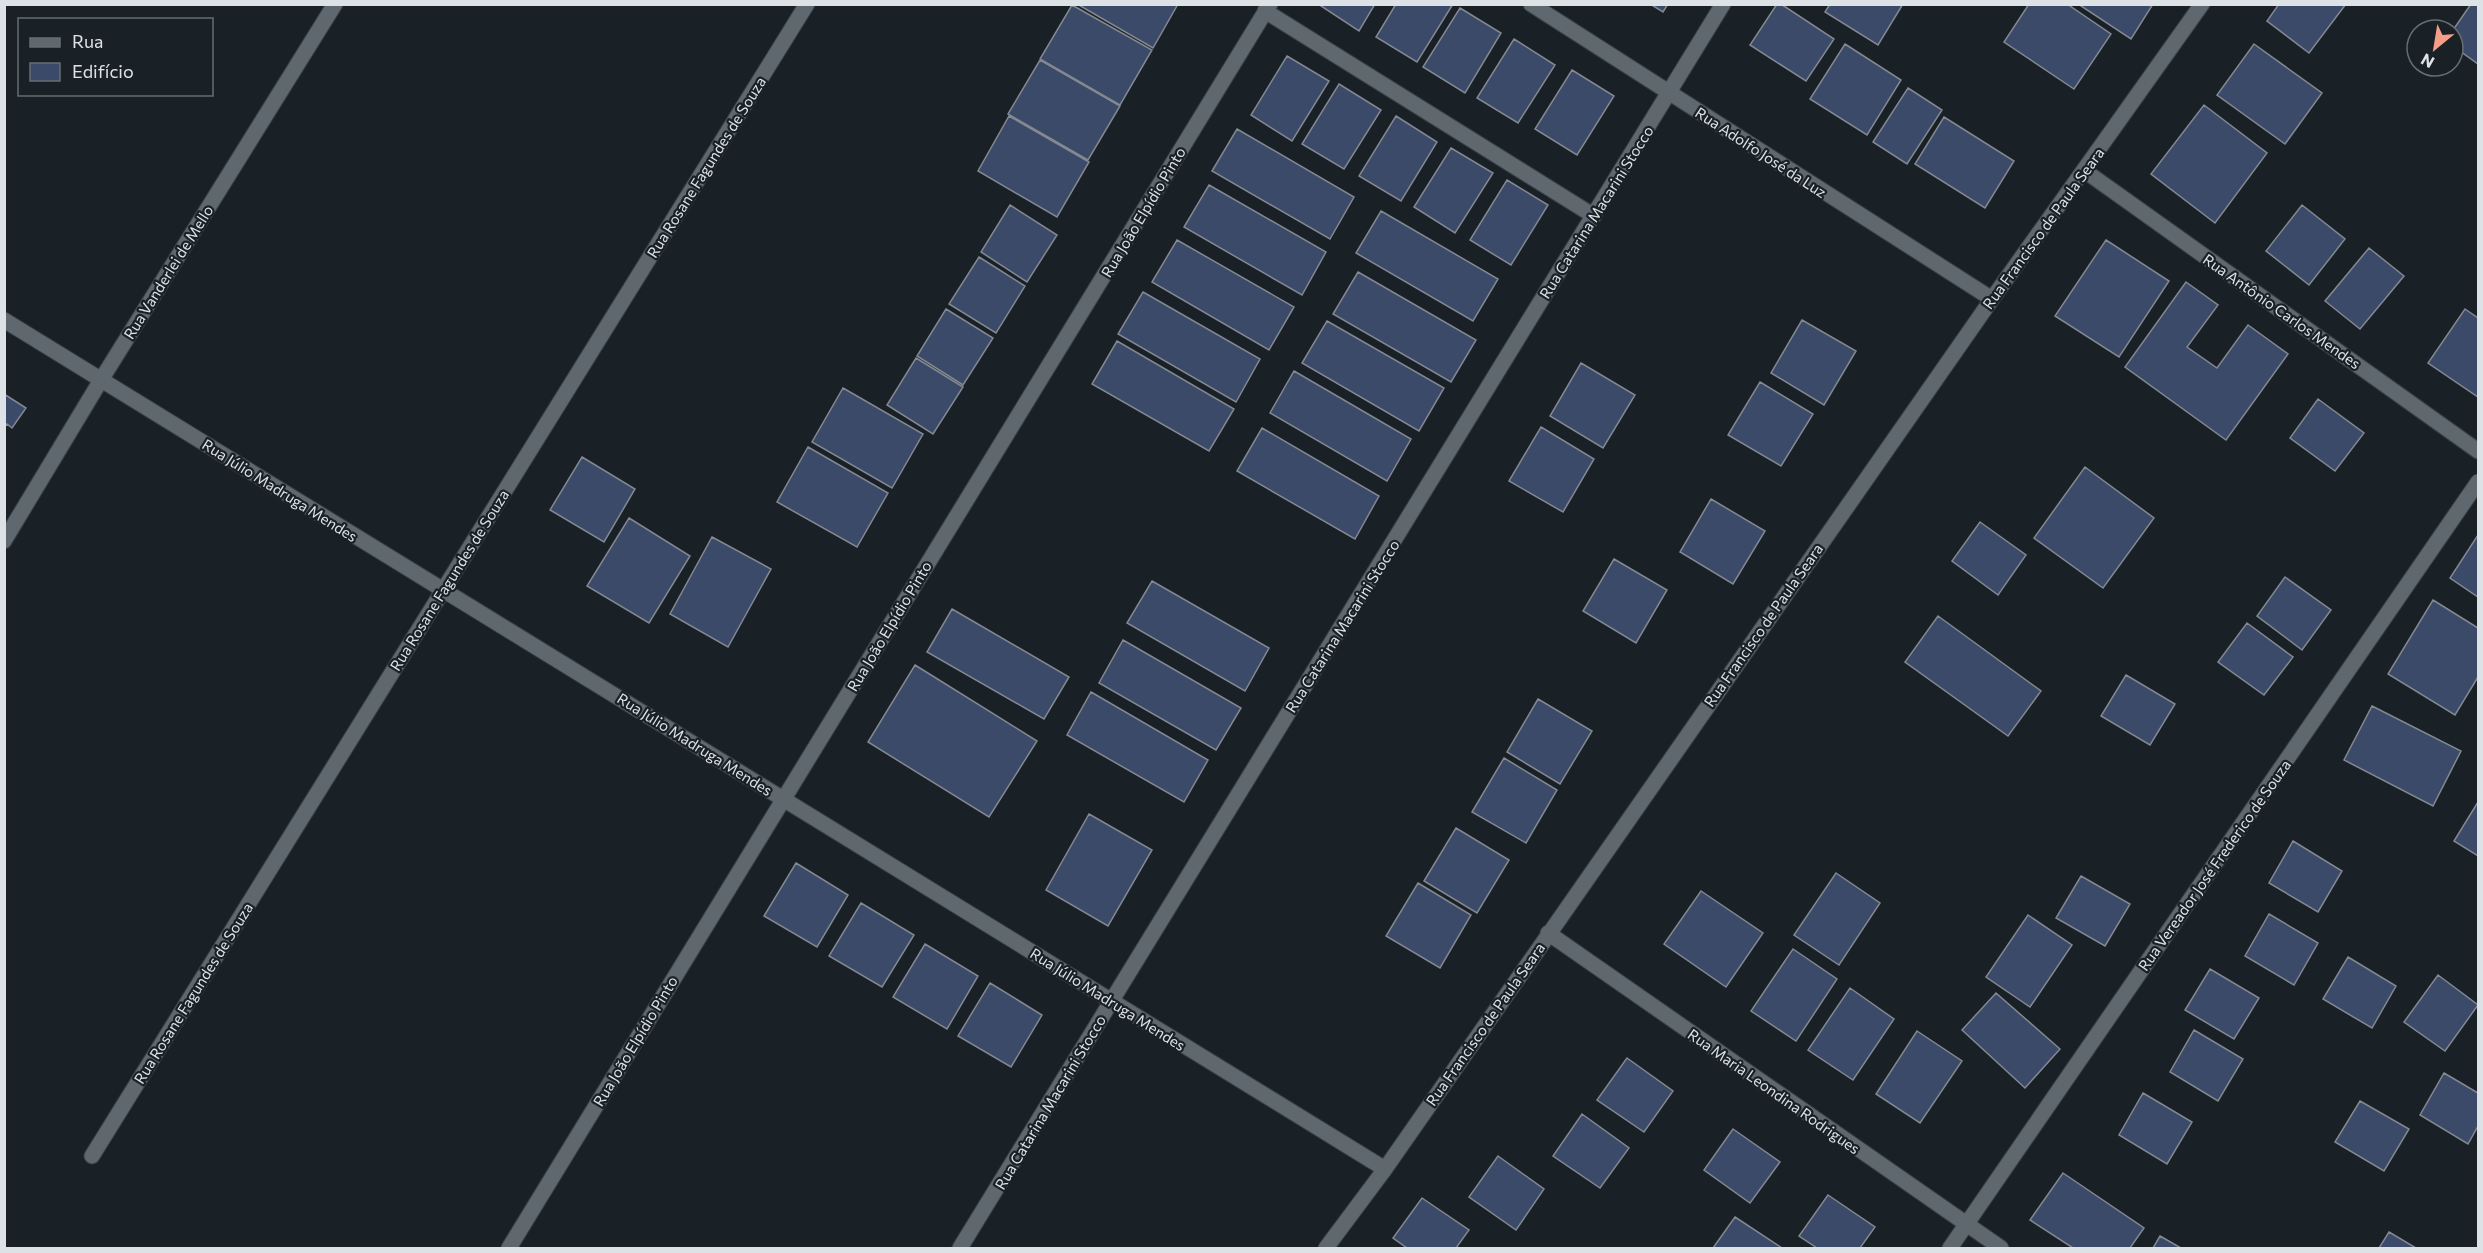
<svg xmlns="http://www.w3.org/2000/svg" width="2483" height="1253" viewBox="0 0 2483 1253" font-family="Commissioner,sans-serif">
  <style>
    .building { fill: #3c4a69; stroke: #838891; stroke-width: 1.5 }
    .lines { fill: none; stroke-linecap: round; stroke-linejoin: round }
    .minor-casing { stroke: #383f43; stroke-width: 17 }
    .minor { stroke: #5e686e; stroke-width: 15 }
    .labels { text-anchor: middle; dominant-baseline: central; stroke-width: 4.5; stroke-linejoin: round; paint-order: stroke }
    .street-label { font-size: 15px; fill: #dce2e6; stroke: #192126 }
  </style>
  <rect width="100%" height="100%" fill="#192126"/>
  <path class="building" d="M1077 4H1178L1153 48Z
    M1318 4H1375L1359 31Z
    M1396 4H1453L1417 62 1376 37Z
    M1650 4H1668L1663 12Z
    M1777 4H1781L1834 39 1806 81 1750 45Z
    M1830 4H1903L1878 45 1825 12Z
    M2029 4H2067L2111 34 2074 89 2004 42Z
    M2078 4H2153L2131 39Z
    M2279 4H2346L2309 53 2267 21Z
    M2471 4H2478V64L2453 46V30Z
    M1072 5 1152 50 1120 105 1040 59Z
    M1460 8 1501 33 1465 93 1423 67Z
    M1514 39 1555 65 1518 123 1477 98Z
    M1845 44 1901 80 1867 135 1810 99Z
    M2254 44 2322 93 2285 144 2217 95Z
    M1287 56 1329 81 1292 141 1251 115Z
    M1040 60 1120 106 1088 160 1008 114Z
    M1572 70 1614 96 1577 155 1535 129Z
    M1339 84 1381 110 1344 169 1302 144Z
    M1908 88 1942 110 1907 164 1873 142Z
    M2204 105 2267 153 2215 223 2151 174Z
    M1009 116 1089 162 1057 217 978 171Z
    M1396 116 1437 142 1401 201 1359 176Z
    M1944 117 2014 161 1985 208 1915 164Z
    M1237 129 1354 197 1330 239 1212 171Z
    M1451 148 1493 173 1455 233 1414 207Z
    M1507 180 1548 205 1511 265 1470 240Z
    M1209 185 1326 252 1302 295 1184 227Z
    M1010 205 1057 235 1027 282 981 252Z
    M2302 205 2345 239 2309 285 2266 251Z
    M1381 211 1498 279 1473 321 1356 253Z
    M1177 240 1294 307 1269 350 1152 282Z
    M2106 240 2169 281 2119 357 2055 316Z
    M2369 248 2404 276 2360 329 2325 301Z
    M979 257 1025 286 996 333 949 304Z
    M1358 272 1476 340 1451 382 1333 314Z
    M2186 282 2218 305 2187 347 2217 368 2248 325 2288 354 2226 440 2125 367Z
    M1143 292 1260 359 1236 402 1118 334Z
    M946 309 993 338 963 385 917 356Z
    M2465 309 2478 318V397L2428 363Z
    M1802 320 1856 351 1824 405 1771 373Z
    M1327 321 1444 388 1419 431 1302 363Z
    M1117 341 1234 409 1209 451 1092 384Z
    M916 358 963 387 933 434 887 405Z
    M1581 363 1635 395 1603 448 1550 416Z
    M1294 371 1411 439 1387 481 1270 413Z
    M1760 382 1813 414 1781 466 1728 435Z
    M843 388 923 434 892 488 812 442Z
    M4 394 26 408 12 428 7 424 4 428Z
    M2318 399 2364 433 2335 471 2290 438Z
    M1541 427 1594 459 1563 512 1509 481Z
    M1262 428 1379 496 1355 539 1237 471Z
    M808 447 888 493 857 547 777 502Z
    M582 457 635 489 604 542 550 510Z
    M2085 467 2154 518 2103 588 2034 538Z
    M1711 499 1765 531 1733 584 1680 552Z
    M629 518 690 556 649 623 587 586Z
    M1980 522 2026 555 1998 595 1952 561Z
    M2478 535V597L2450 578Z
    M712 537 771 569 728 647 670 614Z
    M1614 559 1667 590 1636 643 1583 611Z
    M2285 577 2331 610 2302 650 2257 616Z
    M1152 581 1269 648 1245 691 1127 623Z
    M2433 600 2478 628V677L2455 715 2388 674Z
    M952 609 1069 677 1044 719 927 652Z
    M1938 616 2041 691 2008 736 1905 662Z
    M2247 623 2293 657 2264 695 2218 662Z
    M1123 640 1241 708 1216 750 1099 683Z
    M915 665 1037 741 989 817 868 742Z
    M2126 675 2175 704 2150 745 2101 716Z
    M1091 692 1208 760 1184 802 1067 735Z
    M1538 699 1592 731 1560 784 1507 752Z
    M2372 706 2461 751 2433 806 2344 760Z
    M1504 758 1557 790 1526 843 1472 812Z
    M2478 802V856L2454 841Z
    M1089 814 1152 850 1108 926 1046 890Z
    M1456 828 1509 860 1477 913 1424 881Z
    M2293 841 2342 871 2318 912 2269 883Z
    M796 863 848 895 817 947 764 916Z
    M1836 873 1880 903 1839 965 1794 935Z
    M2081 876 2130 904 2105 946 2056 918Z
    M1418 883 1471 915 1440 968 1386 936Z
    M1701 891 1763 933 1726 987 1664 944Z
    M861 903 914 935 882 987 829 956Z
    M2269 914 2318 943 2294 985 2245 956Z
    M2028 915 2072 945 2030 1007 1986 977Z
    M925 944 978 976 947 1029 893 997Z
    M1793 949 1837 979 1796 1041 1751 1011Z
    M2348 957 2396 986 2372 1028 2323 999Z
    M2210 969 2259 998 2234 1039 2185 1010Z
    M2438 975 2478 1005 2445 1051 2404 1022Z
    M990 983 1042 1015 1011 1067 958 1036Z
    M1850 988 1894 1019 1853 1080 1808 1050Z
    M1996 993 2060 1049 2025 1088 1962 1030Z
    M2194 1030 2243 1059 2218 1101 2170 1072Z
    M1917 1031 1962 1061 1920 1123 1876 1094Z
    M1627 1058 1673 1091 1644 1132 1597 1100Z
    M2444 1073 2478 1093V1126L2468 1144 2420 1115Z
    M2143 1093 2192 1122 2167 1164 2119 1135Z
    M2360 1101 2409 1129 2384 1171 2335 1142Z
    M1582 1114 1629 1148 1600 1188 1553 1156Z
    M1733 1129 1780 1162 1750 1203 1704 1170Z
    M1498 1156 1544 1189 1516 1230 1469 1197Z
    M2063 1173 2144 1228 2130 1248H2073L2030 1220Z
    M1828 1195 1875 1227 1860 1248H1817L1799 1236Z
    M1422 1198 1469 1230 1456 1248H1407L1393 1238Z
    M1735 1217 1782 1248H1713Z
    M2389 1232 2416 1248H2379Z
    M2160 1236 2181 1248H2153Z"/>
  <g class="lines">
    <g class="minor-casing">
      <path id="minor" d="M1531 4 1992 299
        M1265 11 1594 216
        M2085 171 2478 451
        M4 320 1385 1169
        M4 541 101 380 335 4
        M1548 933 2001 1248
        M92 1156 807 4
        M509 1248 1270 4
        M960 1248 1723 4
        M1326 1248 1385 1169 1992 299 2202 4
        M1950 1248 2478 482"/>
    </g>
    <use href="#minor" class="minor"/>
  </g>
  <g class="labels">
    <g class="street-label">
      <text transform="translate(1761 152) rotate(33)">Rua Adolfo José da Luz</text>
      <text transform="translate(706 167) rotate(-58)">Rua Rosane Fagundes de Souza</text>
      <text transform="translate(1143 212) rotate(-59)">Rua João Elpídio Pinto</text>
      <text transform="translate(1596 212) rotate(-58)">Rua Catarina Macarini Stocco</text>
      <text transform="translate(2043 228) rotate(-54)">Rua Francisco de Paula Seara</text>
      <text transform="translate(168 272) rotate(-58)">Rua Vanderlei de Mello</text>
      <text transform="translate(2282 311) rotate(35)">Rua Antônio Carlos Mendes</text>
      <text transform="translate(280 490) rotate(32)">Rua Júlio Madruga Mendes</text>
      <text transform="translate(449 580) rotate(-58)">Rua Rosane Fagundes de Souza</text>
      <text transform="translate(1763 625) rotate(-55)">Rua Francisco de Paula Seara</text>
      <text transform="translate(889 626) rotate(-59)">Rua João Elpídio Pinto</text>
      <text transform="translate(1342 626) rotate(-58)">Rua Catarina Macarini Stocco</text>
      <text transform="translate(695 744) rotate(32)">Rua Júlio Madruga Mendes</text>
      <text transform="translate(2214 865) rotate(-55)">Rua Vereador José Frederico de Souza</text>
      <text transform="translate(193 993) rotate(-58)">Rua Rosane Fagundes de Souza</text>
      <text transform="translate(1108 999) rotate(32)">Rua Júlio Madruga Mendes</text>
      <text transform="translate(1485 1024) rotate(-55)">Rua Francisco de Paula Seara</text>
      <text transform="translate(635 1041) rotate(-59)">Rua João Elpídio Pinto</text>
      <text transform="translate(1774 1091) rotate(35)">Rua Maria Leondina Rodrigues</text>
      <text transform="translate(1050 1102) rotate(-59)">Rua Catarina Macarini Stocco</text>
    </g>
  </g>
  <rect width="2483" height="1253" fill="none" stroke="#dce2e6" stroke-width="12"/>
  <rect x="18" y="18" width="195" height="78" fill="#192126" stroke="#676e73" stroke-width="1.5"/>
  <rect x="30" y="38" width="30" height="9" fill="#5e686e" stroke="#676e73" stroke-width="1.5"/>
  <text x="72" y="48" font-size="18" fill="#dce2e6">Rua</text>
  <rect x="30" y="63" width="30" height="18" fill="#3c4a69" stroke="#676e73" stroke-width="1.5"/>
  <text x="72" y="78" font-size="18" fill="#dce2e6">Edifício</text>
  <g transform="translate(2435 48) rotate(210)"><circle r="28" fill="#192126" stroke="#676e73" stroke-width="1.5"/>
  <path d="M0-4.5L10 22L0 15L-10 22Z" fill="#f49e89"/>
  <text y="-9" font-size="16" font-weight="bold" text-anchor="middle" fill="#dce2e6">N</text>
  </g>
</svg>
